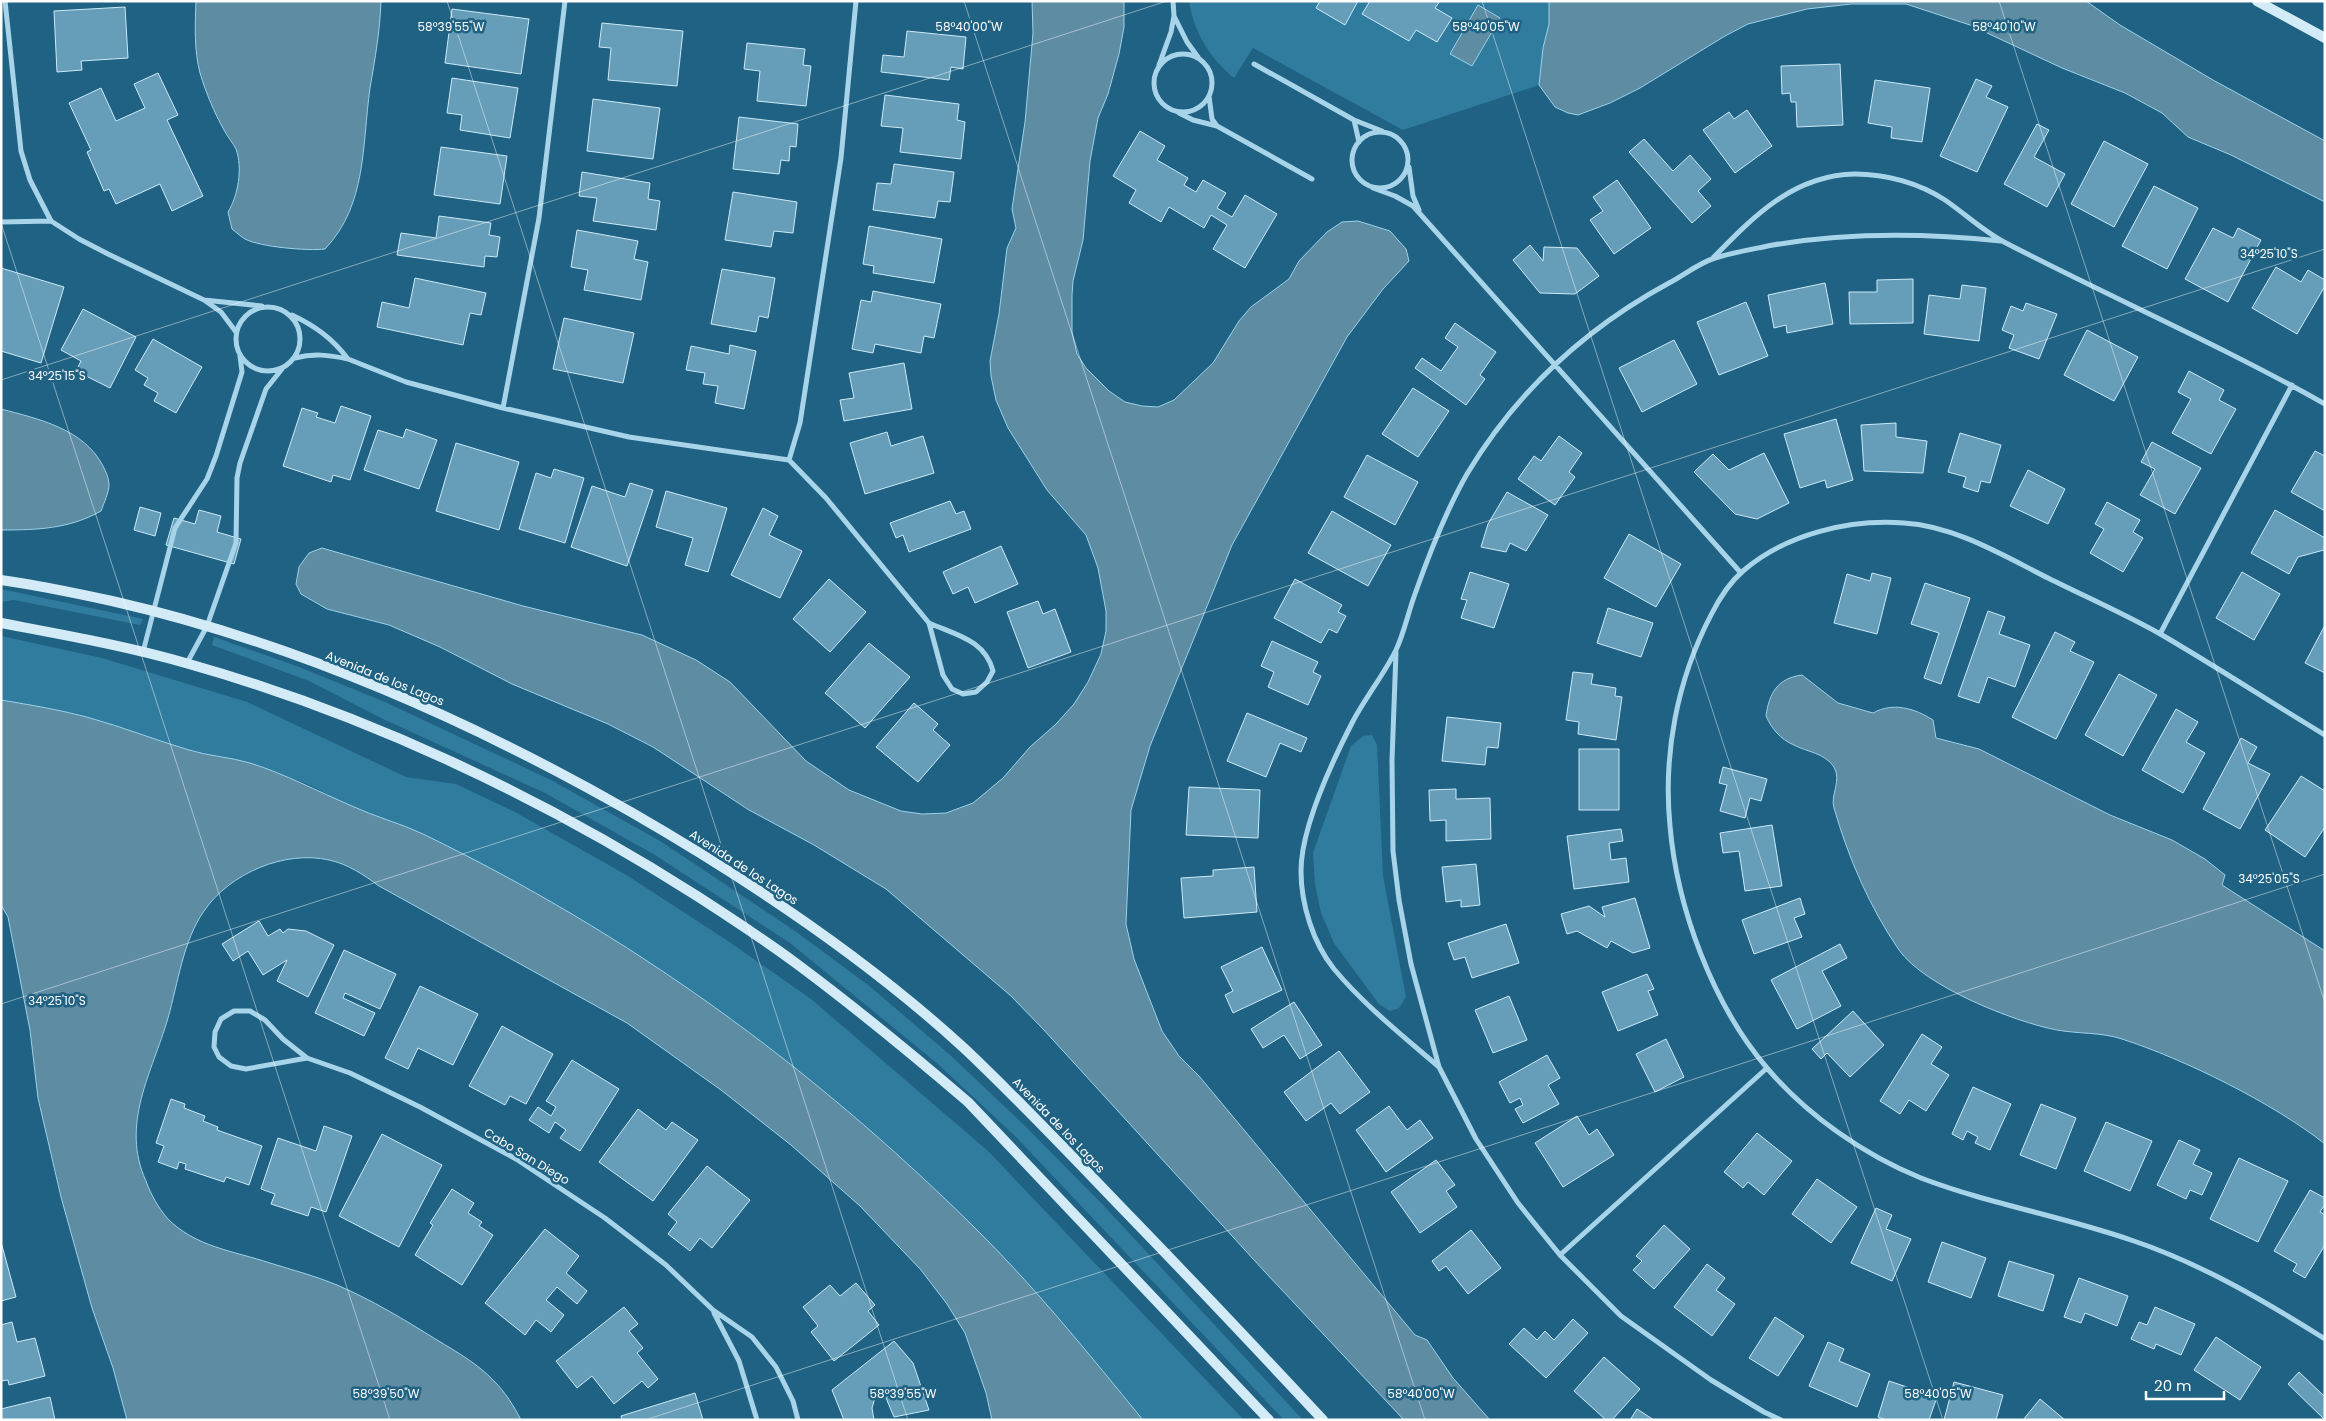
<svg xmlns="http://www.w3.org/2000/svg" width="2326" height="1421" viewBox="0 0 2326 1421" font-family="Poppins,sans-serif">
  <style>
    .green { fill: #307c9f }
    .water { fill: #5e8ca3; stroke: #9bd2ea }
    .building { fill: #669eb9; stroke: #cce9f7 }
    .lines { fill: none; stroke-linecap: round; stroke-linejoin: round }
    .street { stroke: #a8d4e9; stroke-width: 5 }
    .secondary { stroke: #d3ebf7; stroke-width: 10 }
    .ticks { fill: none; stroke: #fff; stroke-width: 1; stroke-opacity: 0.45 }
    .labels { text-anchor: middle; dominant-baseline: central; stroke-width: 5; stroke-linejoin: round; paint-order: stroke }
    .street-label { font-size: 12px; fill: #fff; stroke: #206283 }
    .ticks-label { font-size: 12px; text-anchor: middle; fill: #fff; stroke: #206283; stroke-width: 5; stroke-linejoin: round; paint-order: stroke }
  </style>
  <rect width="100%" height="100%" fill="#206283"/>
  <path class="green" d="M1189 1H1549V24L1543 48 1539 85 1403 130 1253 48 1234 78C1210 58 1194 33 1189 1Z
    M1 589 143 619 140 625 14 600 1 602Z
    M1 636 102 658 247 702 406 777 456 784 515 812 628 876 728 941 811 999 988 1151 1244 1420H1143C1089 1354 1035 1287 974 1227 809 1064 632 935 423 835 400 824 375 817 352 807 333 798 315 786 296 780 261 767 224 761 188 750 155 740 123 727 90 718 61 710 31 705 1 700Z
    M214 637 299 667 385 702 551 780 660 841 795 931 868 985 949 1054 1024 1125 1103 1205 1303 1420H1284L1014 1135 938 1064 790 943 655 855 545 793 383 719 309 681 212 645Z
    M1372 735 1377 745 1383 876 1406 997 1399 1008 1390 1011 1379 1004 1334 943 1321 913 1315 884 1313 853 1351 746 1363 736Z"/>
  <path class="water" d="M196 1H381C380 31 375 59 370 88 362 145 367 205 325 249 307 251 260 247 245 239 240 236 236 232 232 229L228 212C238 196 243 168 236 149 233 143 227 136 224 130 214 112 206 93 200 73 194 50 195 25 196 1Z
    M1032 1H1124V27L1119 54 1108 94 1098 118 1090 161 1083 240 1073 281 1072 295V332L1077 354 1086 368 1109 391 1125 402 1142 406 1158 407 1174 400 1213 363 1239 321 1251 307 1289 279 1299 261 1327 232 1342 222 1358 221 1390 231 1406 249 1409 261 1383 289 1347 337 1232 545 1150 746 1131 810 1126 924 1134 959 1162 1031 1179 1056 1199 1076 1415 1335 1427 1340 1453 1378 1490 1420H1404L1265 1272 1043 1029 1011 996 886 889 814 845 749 810 653 747 608 724 512 684 440 647 389 625 327 609 301 594 296 584 299 567 309 553 322 548 523 606 642 635 696 660 730 682 806 761 849 790 901 811 922 814 946 813 973 803 1003 778 1030 747 1056 724 1074 704 1088 682 1101 654 1106 631V611L1098 568 1086 535 1047 490 1008 428 996 400 991 376 990 361 999 314 1007 248 1016 228 1012 209 1025 122 1033 33Z
    M1549 1H2086L2120 25 2213 80 2325 141V202L2231 155 2188 137 2162 113 2125 93 2062 68 1970 25 1906 4H1851L1807 9 1748 24 1725 36 1640 88 1610 103 1578 115 1568 113 1555 107 1539 85 1543 48 1549 24Z
    M1478 5 1500 18 1472 66 1450 54Z
    M1 409C39 419 84 429 103 466 106 472 109 478 109 485 109 492 104 503 101 511 69 529 37 530 1 530Z
    M1802 675 1838 703 1873 713C1893 702 1914 708 1933 720L1936 738 1979 749 2110 815 2172 840 2205 859 2225 875 2222 885 2325 951V1144C2273 1103 2184 1059 2122 1039 2101 1032 2078 1034 2057 1030 2014 1022 1924 986 1899 950 1870 908 1848 857 1834 808 1830 795 1842 781 1834 767 1825 753 1807 752 1794 745 1780 739 1772 729 1766 716 1769 693 1778 678 1802 675Z
    M1 700C31 705 61 710 90 718 123 727 155 740 189 750 208 756 230 757 250 763 285 774 317 791 352 806 375 817 400 823 423 834 631 935 809 1064 974 1227 1035 1287 1089 1354 1143 1420H992L986 1393 965 1333 947 1304 921 1270 860 1206 791 1145 721 1090 627 1023 379 886C364 875 348 864 329 860 285 850 230 873 204 911 183 941 178 983 168 1018 152 1073 120 1124 146 1181 151 1195 158 1207 167 1218 195 1247 234 1251 270 1263 292 1270 316 1276 337 1285 372 1300 405 1320 437 1340 457 1352 478 1364 494 1381 505 1392 514 1406 521 1420H127L113 1368 92 1308 61 1197 38 1098 30 1030 8 917 1 905Z"/>
  <path class="building" d="M1320 1H1358L1345 25 1316 8Z
    M1370 1H1440L1435 8 1452 18 1437 42 1416 30 1409 41 1362 14Z
    M125 7 128 58 81 61 82 70 57 72 54 11Z
    M452 9 529 19 521 74 445 63Z
    M602 23 683 31 677 86 608 80 611 48 599 47Z
    M907 31 966 37 963 69 951 67 949 80 881 72 883 55 904 57Z
    M747 43 805 49 803 65 811 66 806 106 757 101 760 71 744 69Z
    M1840 64 1843 125 1797 127 1796 102H1791L1790 93 1782 94 1781 66Z
    M158 73 178 115 167 120 203 196 172 211 160 184 116 204 109 189 104 191 87 152 91 150 69 103 101 88 116 121 145 108 134 84Z
    M452 78 518 88 510 138 460 130 462 115 447 113Z
    M1976 79 1992 86 1986 97 2008 107 1977 172 1940 156Z
    M1875 80 1930 88 1922 142 1891 138 1892 127 1868 123Z
    M885 95 959 104 957 120 965 122 961 159 900 152 903 128 881 126Z
    M593 99 660 108 653 159 587 151Z
    M1747 110 1772 146 1735 173 1703 130 1729 112 1734 119Z
    M739 117 798 124 796 147 790 146 789 161 781 160 779 174 733 169Z
    M2037 124 2049 130 2034 157 2065 174 2047 207 2004 184Z
    M1140 131 1165 146 1157 160 1188 178 1184 185 1196 192 1203 180 1226 193 1217 208 1232 217 1245 195 1277 214 1245 268 1213 249 1227 225 1211 215 1204 228 1169 207 1161 222 1129 203 1136 190 1113 176Z
    M1644 139 1673 171 1690 155 1711 179 1698 191 1711 206 1692 223 1629 152Z
    M2104 141 2148 164 2114 227 2071 204Z
    M441 147 507 156 500 204 434 195Z
    M894 164 954 172 950 202 938 201 935 218 873 210 877 183 891 184Z
    M582 172 650 183 648 199 660 201 656 230 593 221 597 198 579 196Z
    M1617 180 1651 228 1614 254 1590 220 1603 211 1593 197Z
    M2154 186 2198 208 2167 269 2122 246Z
    M733 192 797 202 793 233 774 231 771 247 725 240Z
    M439 216 491 223 489 235 500 237 497 257 485 256 484 267 397 255 401 233 436 238Z
    M869 226 942 239 934 283 873 273 874 266 863 264Z
    M2213 228 2233 238 2238 228 2261 240 2228 302 2185 279Z
    M577 230 638 241 634 259 648 262 641 300 584 290 588 270 571 267Z
    M1530 245 1543 261 1544 247 1577 248 1599 276 1575 294 1540 293 1513 260Z
    M2276 267 2301 282 2308 270 2325 280V286L2297 334 2252 308Z
    M1 268 64 287 41 363 1 351Z
    M722 269 775 278 768 318 759 316 756 332 711 324Z
    M415 278 486 293 481 315 470 313 463 345 377 327 382 302 409 308Z
    M1913 279V323L1850 324 1849 292H1877V280Z
    M1825 283 1833 324 1787 333 1786 325 1774 328 1768 295Z
    M1962 285 1986 288 1979 341 1924 334 1929 295 1960 299Z
    M873 291 941 304 934 338 924 336 921 353 875 344 873 353 852 349 861 300 871 302Z
    M1746 302 1768 356 1719 375 1697 322Z
    M2026 303 2057 314 2039 359 2009 348 2014 335 2002 330 2011 306 2023 311Z
    M83 309 136 337 110 388 76 371 81 361 61 350Z
    M564 318 634 333 623 383 553 369Z
    M1455 323 1496 352 1480 375 1485 379 1466 405 1415 368 1422 358 1441 371 1458 347 1445 338Z
    M2087 330 2138 357 2114 401 2064 375Z
    M153 339 202 367 176 413 154 401 158 393 144 385 148 378 135 370Z
    M1674 340 1697 384 1642 412 1619 368Z
    M730 345 756 351 744 409 715 403 718 386 703 384 705 373 686 370 691 346 729 354Z
    M904 363 912 409 844 421 840 400 854 398 849 373Z
    M2189 371 2224 390 2219 400 2236 409 2211 454 2172 433 2191 399 2178 392Z
    M1413 388 1449 411 1418 457 1382 434Z
    M341 406 371 416 350 480 333 475 331 482 283 466 302 408 318 413 316 417 335 423Z
    M1836 419 1853 480 1827 488 1825 480 1800 488 1784 434Z
    M1896 423V437L1927 441 1923 473 1864 471 1861 425Z
    M406 429 437 440 419 489 364 470 378 430 403 438Z
    M887 432 891 446 923 436 934 473 865 494 850 443Z
    M1960 433 2001 445 1990 483 1981 481 1978 492 1963 487 1966 477 1948 472Z
    M1559 436 1582 453 1569 472 1575 477 1555 505 1518 479 1534 456 1541 461Z
    M2152 442 2201 468 2175 514 2140 495 2155 469 2141 462Z
    M456 443 519 462 499 530 436 511Z
    M2315 451 2325 456V511L2291 492Z
    M1764 453 1789 503 1757 519 1735 514 1694 472 1713 454 1729 470Z
    M1367 455 1418 482 1395 525 1344 497Z
    M554 469 584 478 565 543 519 529 536 473 551 478Z
    M2028 470 2065 489 2048 524 2010 506Z
    M630 483 653 490 627 566 571 547 592 486 625 497Z
    M666 491 727 508 708 572 685 565 693 538 656 527Z
    M1507 492 1548 515 1526 551 1510 543 1506 552 1481 547 1488 524Z
    M950 501 956 514 964 511 971 529 909 552 903 535 896 538 890 523Z
    M2107 502 2140 520 2133 532 2143 538 2123 572 2090 553 2104 529 2095 524Z
    M140 507 161 513 155 536 134 530Z
    M763 508 778 516 769 535 802 551 780 598 731 575Z
    M199 510 221 516 217 532 241 539 234 564 166 545 174 518 195 524Z
    M2275 510 2325 538 2324 550 2298 557 2289 574 2251 553Z
    M1332 511 1391 545 1368 586 1308 553Z
    M1629 534 1681 564 1656 607 1604 578Z
    M1001 546 1018 584 975 603 968 587 953 594 943 572Z
    M1470 572 1509 584 1494 628 1461 618 1467 600 1461 599Z
    M2242 572 2280 594 2254 640 2216 618Z
    M1872 573 1891 578 1877 634 1834 623 1847 574 1870 581Z
    M829 579 866 612 830 652 793 619Z
    M1295 579 1342 605 1338 612 1346 616 1337 633 1329 629 1321 643 1274 618Z
    M1925 583 1970 598 1941 684 1924 678 1939 633 1911 624Z
    M1038 601 1043 614 1055 609 1071 652 1028 668 1007 612Z
    M1608 608 1653 623 1641 657 1597 643Z
    M1988 611 2005 617 1999 634 2030 645 2015 687 1988 677 1979 703 1958 696Z
    M2325 625V673L2305 663Z
    M2055 632 2075 642 2070 651 2094 662 2056 739 2012 717Z
    M1272 641 1318 662 1313 672 1321 676 1308 705 1268 687 1274 672 1261 666Z
    M869 643 910 677 865 728 825 693Z
    M1573 672 1593 674 1591 684 1616 688 1615 696 1622 697 1616 740 1578 734 1579 722 1566 720Z
    M2119 674 2157 695 2123 756 2085 735Z
    M914 703 938 724 933 730 950 745 918 782 876 747Z
    M2176 709 2198 722 2186 742 2205 753 2183 793 2142 770Z
    M1247 713 1307 738 1301 752 1280 743 1266 777 1227 761Z
    M1447 717 1501 723 1498 748 1487 747 1485 765 1442 761Z
    M2241 738 2257 747 2248 763 2270 774 2240 829 2203 809Z
    M1579 749H1619V810H1579Z
    M1723 767 1767 779 1761 801 1750 798 1745 818 1720 811 1727 785 1719 783Z
    M2301 776 2325 791V827L2305 857 2265 830Z
    M1189 787 1260 790 1258 838 1186 835Z
    M1456 789V799L1490 798 1491 839 1446 841V820L1430 821 1429 790Z
    M1772 825 1782 886 1745 891 1739 851 1723 853 1720 833Z
    M1621 829 1623 841 1609 843 1611 860 1626 858 1629 882 1574 889 1567 836Z
    M1476 864 1480 905 1461 907V900L1446 902 1442 867Z
    M1254 867 1257 912 1184 918 1181 878 1213 876V870Z
    M1635 898 1650 948 1633 953 1611 941 1607 948 1577 931 1567 934 1561 914 1589 906 1605 917 1602 907Z
    M1800 898 1805 914 1794 918 1802 937 1754 954 1742 920Z
    M259 921 268 936 280 929 283 933 288 929 306 931 334 945 308 997 277 981 287 960 263 975 248 951 233 961 222 944Z
    M1506 924 1519 963 1472 978 1465 957 1454 960 1448 943Z
    M1840 944 1847 958 1822 971 1841 1006 1797 1029 1771 980Z
    M1262 947 1282 990 1233 1013 1225 995 1233 991 1221 967Z
    M344 950 396 974 380 1009 345 993 343 998 375 1013 364 1036 315 1013Z
    M1647 974 1654 989 1648 991 1658 1015 1618 1031 1602 992Z
    M420 986 478 1014 453 1065 418 1048 408 1069 385 1058Z
    M1509 996 1527 1040 1493 1053 1475 1010Z
    M1294 1002 1322 1045 1300 1059 1284 1035 1263 1048 1251 1029Z
    M1853 1011 1884 1045 1850 1077 1827 1053 1821 1059 1812 1049Z
    M502 1026 553 1054 526 1104 510 1096 505 1105 469 1086Z
    M1922 1034 1942 1047 1931 1064 1949 1075 1926 1111 1909 1100 1900 1114 1880 1101Z
    M1666 1039 1684 1077 1655 1092 1636 1054Z
    M1339 1051 1370 1092 1340 1114 1331 1103 1306 1121 1284 1092Z
    M1547 1055 1560 1078 1548 1085 1559 1104 1523 1123 1515 1109 1523 1105 1520 1098 1510 1103 1499 1082Z
    M572 1060 619 1089 580 1151 560 1138 566 1130 555 1122 549 1133 529 1120 538 1107 551 1116 556 1107 546 1101Z
    M1973 1087 2011 1104 1990 1150 1975 1143 1978 1137 1967 1131 1963 1140 1952 1134Z
    M171 1099 185 1104 184 1108 205 1116 203 1121 218 1127 217 1130 262 1146 249 1185 226 1177 224 1182 185 1169 186 1164 179 1162 177 1169 158 1162 164 1146 156 1143Z
    M2041 1104 2076 1118 2056 1169 2020 1155Z
    M1389 1106 1407 1130 1420 1120 1433 1138 1386 1172 1356 1130Z
    M638 1109 666 1130 672 1122 698 1140 653 1201 599 1162Z
    M1577 1116 1589 1135 1597 1129 1614 1155 1563 1187 1535 1143Z
    M2106 1122 2152 1141 2130 1191 2084 1171Z
    M324 1126 352 1136 326 1212 311 1207 308 1216 271 1204 275 1194 261 1189 278 1138 316 1151Z
    M1757 1133 1792 1161 1764 1195 1748 1182 1743 1188 1724 1172Z
    M382 1134 442 1165 399 1247 339 1216Z
    M2179 1140 2200 1150 2193 1164 2212 1173 2202 1195 2190 1190 2186 1199 2157 1185Z
    M2239 1158 2288 1181 2258 1242 2210 1219Z
    M1436 1160 1455 1185 1446 1191 1457 1207 1420 1233 1391 1192Z
    M707 1166 750 1200 712 1248 700 1238 690 1251 668 1234 677 1222 668 1214Z
    M1817 1179 1857 1207 1831 1243 1792 1214Z
    M452 1189 474 1203 468 1213 482 1222 479 1226 493 1235 462 1285 415 1255 433 1225 430 1223Z
    M2310 1190 2325 1198V1204L2320 1212 2325 1215V1245L2305 1278 2293 1271 2297 1264 2274 1251Z
    M1876 1208 1892 1215 1886 1229 1911 1239 1892 1281 1851 1263Z
    M1664 1225 1690 1249 1654 1289 1633 1270 1642 1261 1636 1256Z
    M545 1229 579 1256 566 1273 587 1291 577 1304 557 1287 546 1300 564 1315 551 1332 536 1320 525 1335 485 1303Z
    M1471 1230 1501 1268 1468 1294 1446 1266 1439 1271 1432 1261Z
    M1 1242 16 1297 1 1301Z
    M1942 1242 1986 1258 1971 1298 1928 1282Z
    M2009 1261 2054 1275 2043 1311 1998 1296Z
    M1707 1264 1725 1278 1716 1290 1735 1304 1712 1336 1674 1307Z
    M2079 1278 2128 1296 2117 1326 2085 1313 2081 1323 2064 1317Z
    M856 1283 875 1305 868 1311 879 1325 834 1361 811 1332 818 1326 803 1307 830 1285 840 1296Z
    M624 1307 638 1324 629 1331 643 1348 637 1353 658 1379 648 1388 642 1381 614 1404 592 1376 577 1388 556 1361Z
    M2155 1307 2195 1324 2181 1355 2156 1344 2154 1349 2131 1339 2139 1322 2147 1325Z
    M1775 1317 1804 1336 1778 1376 1749 1358Z
    M1573 1319 1588 1333 1546 1378 1509 1344 1524 1328 1537 1340 1545 1331 1554 1340Z
    M12 1322 17 1342 35 1338 45 1376 9 1385 8 1380 1 1381V1325Z
    M2216 1337 2261 1367 2240 1400 2194 1370Z
    M894 1341 913 1363 929 1410 894 1417 881 1386 877 1391 872 1408 874 1420H844L832 1390Z
    M1828 1342 1844 1349 1839 1361 1870 1374 1857 1407 1809 1386Z
    M1604 1357 1640 1389 1612 1420H1606L1574 1391Z
    M2299 1372 2325 1397V1420L2288 1384Z
    M1889 1381 1937 1397 1929 1420H1886L1878 1417Z
    M1954 1382 2003 1395 1996 1420H1944Z
    M695 1393 703 1420H622L621 1416Z
    M50 1397 55 1420H1V1409Z
    M2040 1399 2065 1420H2023Z
    M1637 1409 1654 1420H1630Z"/>
  <g class="lines">
    <path class="street" d="M5 1 21 151 30 180 51 221 79 239 108 254 204 300
      M1173 1 1174 16
      M1154 83a29 29 0 1 1 58 0a29 29 0 1 1-58 0Z
      M1254 64 1354 120 1382 131
      M1159 65 1171 32 1174 16 1187 42 1198 57
      M1179 113 1193 120 1217 126 1212 119 1209 96
      M1354 120 1359 142
      M1217 126 1312 179
      M1352 160a28 28 0 1 1 56 0a28 28 0 1 1-56 0Z
      M1409 167 1413 196 1419 210
      M1373 188 1395 196 1413 206 1741 573
      M1 222 51 221
      M1713 258C1753 217 1793 175 1855 174 1886 174 1919 183 1945 200 1964 213 1983 231 2004 242 2110 297 2220 345 2325 404
      M236 339a32 32 0 1 1 64 0a32 32 0 1 1-64 0Z
      M292 315C315 326 332 338 348 359 329 355 314 353 295 358
      M236 332 221 312 204 300 262 306
      M348 359 406 382 503 408 629 437 789 460 826 498 929 623 943 675 952 689 963 694 976 692 987 682 993 671C985 640 956 635 929 623
      M503 408 539 218 565 1
      M789 460 800 423 841 158 856 1
      M2160 634 2292 385
      M143 652 175 528 207 479 216 456 242 372 240 356
      M1396 652 1392 760 1393 851 1399 900 1411 964 1439 1067 1476 1139 1518 1203 1560 1255 1621 1316 1711 1380 1764 1412 1781 1420
      M187 663 207 626 236 543 237 478 240 463 266 389 282 369
      M2325 735C2270 702 2217 667 2162 635 2125 614 2086 597 2048 578 2004 556 1955 526 1904 523 1849 519 1786 534 1743 571 1729 583 1719 599 1711 615 1677 680 1663 754 1670 826 1677 908 1713 1005 1767 1068 1807 1115 1864 1155 1921 1178 1989 1204 2062 1216 2131 1240 2200 1263 2263 1300 2325 1339
      M307 1058 246 1069 231 1066 219 1057 214 1047 215 1032 221 1019 234 1011H250L265 1020 283 1039 307 1058 350 1073 420 1107 516 1159 605 1218 666 1265 713 1310 752 1337 776 1367 793 1401 798 1420
      M1439 1067C1403 1036 1365 1006 1334 969 1313 943 1301 904 1301 871 1301 828 1332 762 1352 723 1365 698 1383 676 1396 650 1404 633 1408 613 1415 594 1428 557 1447 509 1467 474 1517 391 1584 329 1669 283 1684 275 1699 263 1715 258 1734 252 1754 249 1773 245 1849 232 1925 233 2001 241
      M1560 1255 1767 1068
      M714 1313 739 1361 757 1420"/>
    <path class="secondary" d="M2257 1 2325 38
      M1 580C38 585 75 593 112 601 296 643 468 719 631 812 749 880 865 957 965 1049 1018 1099 1068 1152 1118 1204 1187 1275 1255 1347 1323 1420
      M1 623C64 635 127 646 189 664 366 714 542 797 697 896 731 918 765 940 797 964 856 1008 912 1054 968 1102L1269 1420"/>
  </g>
  <path class="ticks" d="M447 1 908 1420M964 1 1425 1420M1482 1 1943 1420M1999 1 2325 1003M1 223 390 1420M1 380 1167 1M1 1004 2325 249M645 1420 2325 874"/>
  <g class="labels">
    <g class="street-label">
      <text transform="translate(385 678) rotate(22)">Avenida de los Lagos</text>
      <text transform="translate(744 867) rotate(33)">Avenida de los Lagos</text>
      <text transform="translate(1059 1125) rotate(46)">Avenida de los Lagos</text>
      <text transform="translate(527 1156) rotate(31)">Cabo San Diego</text>
    </g>
  </g>
  <g class="ticks-label">
    <text x="451" y="31">58°39'55"W</text>
    <text x="969" y="31">58°40'00"W</text>
    <text x="1486" y="31">58°40'05"W</text>
    <text x="2004" y="31">58°40'10"W</text>
    <text x="2269" y="258">34°25'10"S</text>
    <text x="57" y="380">34°25'15"S</text>
    <text x="2269" y="883">34°25'05"S</text>
    <text x="57" y="1005">34°25'10"S</text>
    <text x="386" y="1398">58°39'50"W</text>
    <text x="903" y="1398">58°39'55"W</text>
    <text x="1421" y="1398">58°40'00"W</text>
    <text x="1938" y="1398">58°40'05"W</text>
  </g>
  <rect width="2326" height="1421" fill="none" stroke="#ffffff" stroke-width="5"/>
  <path d="M2146 1391v8h78v-8" fill="none" stroke="#ffffff" stroke-width="2.5"/>
  <text x="2154" y="1391" font-size="15" fill="#ffffff" stroke="#206283" stroke-width="4" paint-order="stroke">20 m</text>
</svg>
